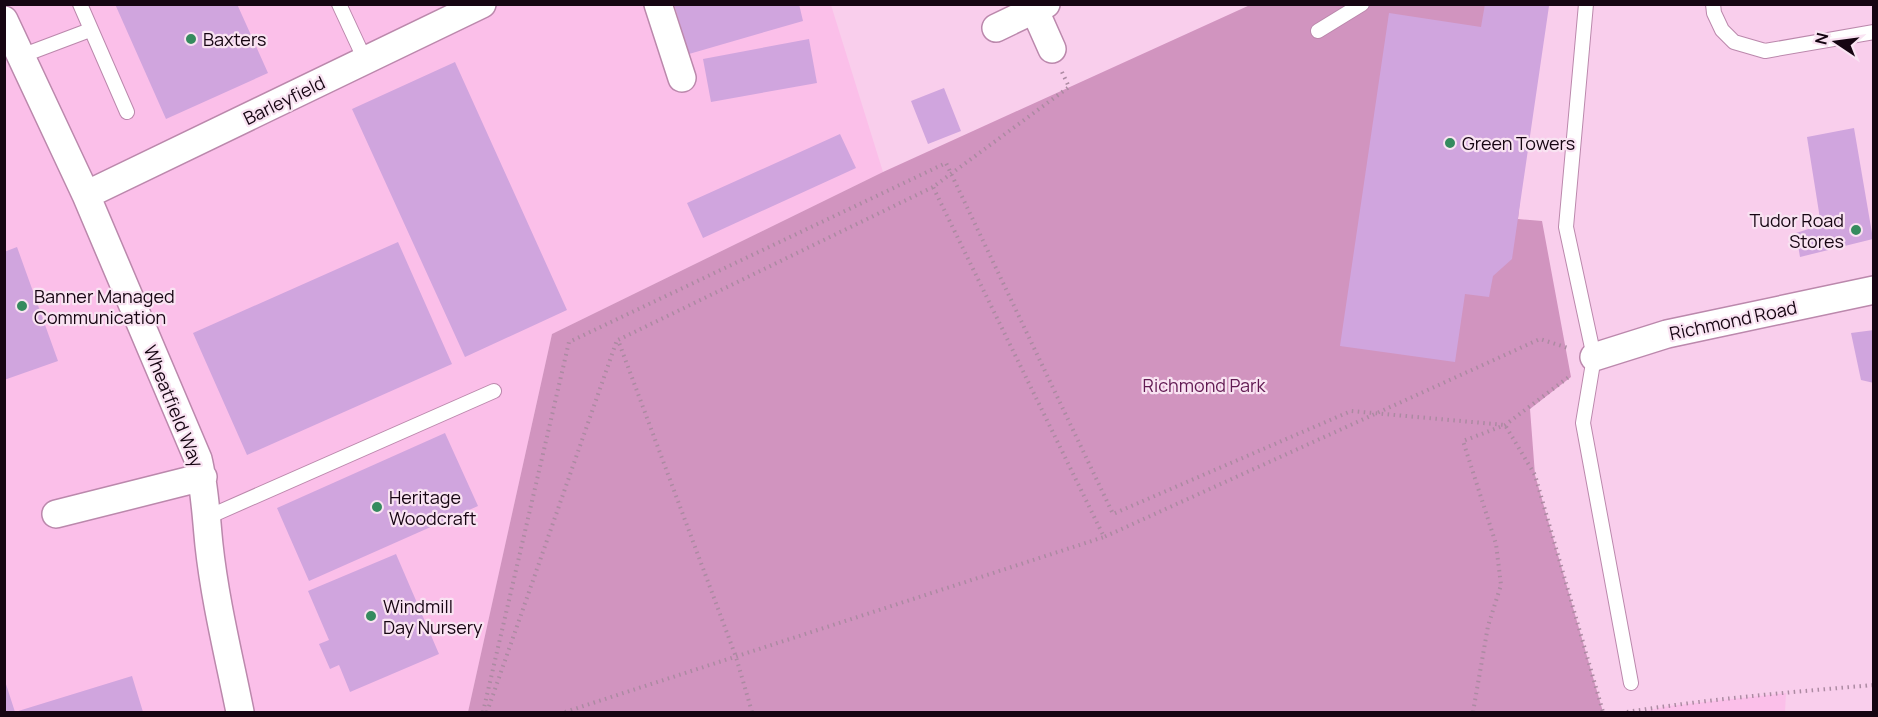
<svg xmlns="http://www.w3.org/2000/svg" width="1878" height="717" viewBox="0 0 1878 717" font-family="Manrope,sans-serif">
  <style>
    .built { fill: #fbbfe9 }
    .green { fill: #d194bf }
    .building { fill: #d0a5de }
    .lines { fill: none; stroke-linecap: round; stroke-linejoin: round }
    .service-casing { stroke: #bb88ac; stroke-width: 16 }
    .minor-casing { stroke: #bb88ac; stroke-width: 30 }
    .path { stroke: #ac8aa2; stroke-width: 4; stroke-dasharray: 1.5 4.5; stroke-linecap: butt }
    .service { stroke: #fff; stroke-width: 14 }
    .minor { stroke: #fff; stroke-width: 27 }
    .poi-dot { fill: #358b5e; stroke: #f9e3f2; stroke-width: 2 }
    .labels { text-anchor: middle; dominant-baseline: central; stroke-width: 4.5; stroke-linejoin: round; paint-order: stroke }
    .poi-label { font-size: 18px; fill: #160512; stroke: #f9e3f2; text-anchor: start }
    .street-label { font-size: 18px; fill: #160512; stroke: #f9e3f2 }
    .park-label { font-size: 18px; fill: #611a52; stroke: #f9e3f2 }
  </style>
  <rect width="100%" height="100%" fill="#f9ceec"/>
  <path class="built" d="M4 5H831L883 172 552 334 468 712H5Z
    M1786 693 1785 712H1640L1669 706Z"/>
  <path class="green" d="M1250 5H1540L1518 219 1542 221 1571 377 1530 409 1535 475 1603 712H468L552 334 883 172Z"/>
  <path class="building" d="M115 4H237L268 73 166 119Z
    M674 4H799L803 21 689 54Z
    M1485 4 1549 6 1512 259 1493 276 1489 297 1465 294 1455 362 1340 346 1389 13 1481 27Z
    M809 39 817 83 711 102 703 59Z
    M455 62 567 310 465 357 352 109Z
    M944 88 961 131 928 144 911 101Z
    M1854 128 1873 239 1800 257 1796 233 1821 225 1807 137Z
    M840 134 856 168 703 238 687 203Z
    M398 242 452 364 247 455 193 333Z
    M17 247 58 361 4 380V252Z
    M1874 330V383L1861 380 1851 333Z
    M445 433 478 506 309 581 277 508Z
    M396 554 439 654 350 692 339 665 330 669 319 644 329 640 308 591Z
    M132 676 143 712H4V678L15 712Z"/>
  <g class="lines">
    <g class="service-casing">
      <path id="service" d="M80 4 127 112
        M339 4 365 60
        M1586 4 1566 227 1594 357 1583 423 1631 683
        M1713 4 1714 13 1722 30 1734 42 1765 51 1874 32
        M1318 31 1362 4
        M21 56 90 30
        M208 517 494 391"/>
    </g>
    <g class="minor-casing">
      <path id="minor" d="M658 4 682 78
        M1032 4 1052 49
        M4 20 86 195 198 459C205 488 206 516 209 545 215 601 229 657 240 712
        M996 28 1046 4
        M86 195 482 4
        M1594 357 1667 334 1874 290
        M56 514 203 477"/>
    </g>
    <path class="path" d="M1062 72 1069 87 933 187 1104 537 1540 339 1568 348
      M483 712 569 342 946 163 1113 514 1351 411 1505 425 1535 475 1603 712
      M487 712 617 340
      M565 712 1104 537
      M752 712 736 657 618 340 933 187
      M1473 712 1488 626 1501 585 1496 544 1463 441 1505 425 1570 376
      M1627 712C1709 699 1791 692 1874 685"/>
    <use href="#service" class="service"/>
    <use href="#minor" class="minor"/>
  </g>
  <g class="poi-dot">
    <circle cx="191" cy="39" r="6"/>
    <circle cx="1450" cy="143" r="6"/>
    <circle cx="1856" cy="230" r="6"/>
    <circle cx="22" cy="306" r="6"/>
    <circle cx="377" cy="507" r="6"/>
    <circle cx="371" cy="616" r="6"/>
  </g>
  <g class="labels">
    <g class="poi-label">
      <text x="203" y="39">Baxters</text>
      <text x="1462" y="143">Green Towers</text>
      <text x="1844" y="220" text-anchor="end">Tudor Road<tspan x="1844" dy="21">Stores</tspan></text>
      <text x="34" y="296">Banner Managed<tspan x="34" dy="21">Communication</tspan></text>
      <text x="389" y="497">Heritage<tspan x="389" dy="21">Woodcraft</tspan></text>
      <text x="383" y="606">Windmill<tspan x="383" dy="21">Day Nursery</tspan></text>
    </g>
    <g class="street-label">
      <text transform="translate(284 100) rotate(-26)">Barleyfield</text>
      <text transform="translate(1733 320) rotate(-12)">Richmond Road</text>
      <text transform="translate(174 406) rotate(68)">Wheatfield Way</text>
    </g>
    <g class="park-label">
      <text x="1204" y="385">Richmond Park</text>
    </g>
  </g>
  <rect width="1878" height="717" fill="none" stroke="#160512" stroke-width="12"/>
  <g transform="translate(1836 42) rotate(283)" stroke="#f9e3f2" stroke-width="4.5" paint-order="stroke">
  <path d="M0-4.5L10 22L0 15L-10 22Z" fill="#160512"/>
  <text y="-9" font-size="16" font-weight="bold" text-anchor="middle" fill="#160512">N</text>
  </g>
</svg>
